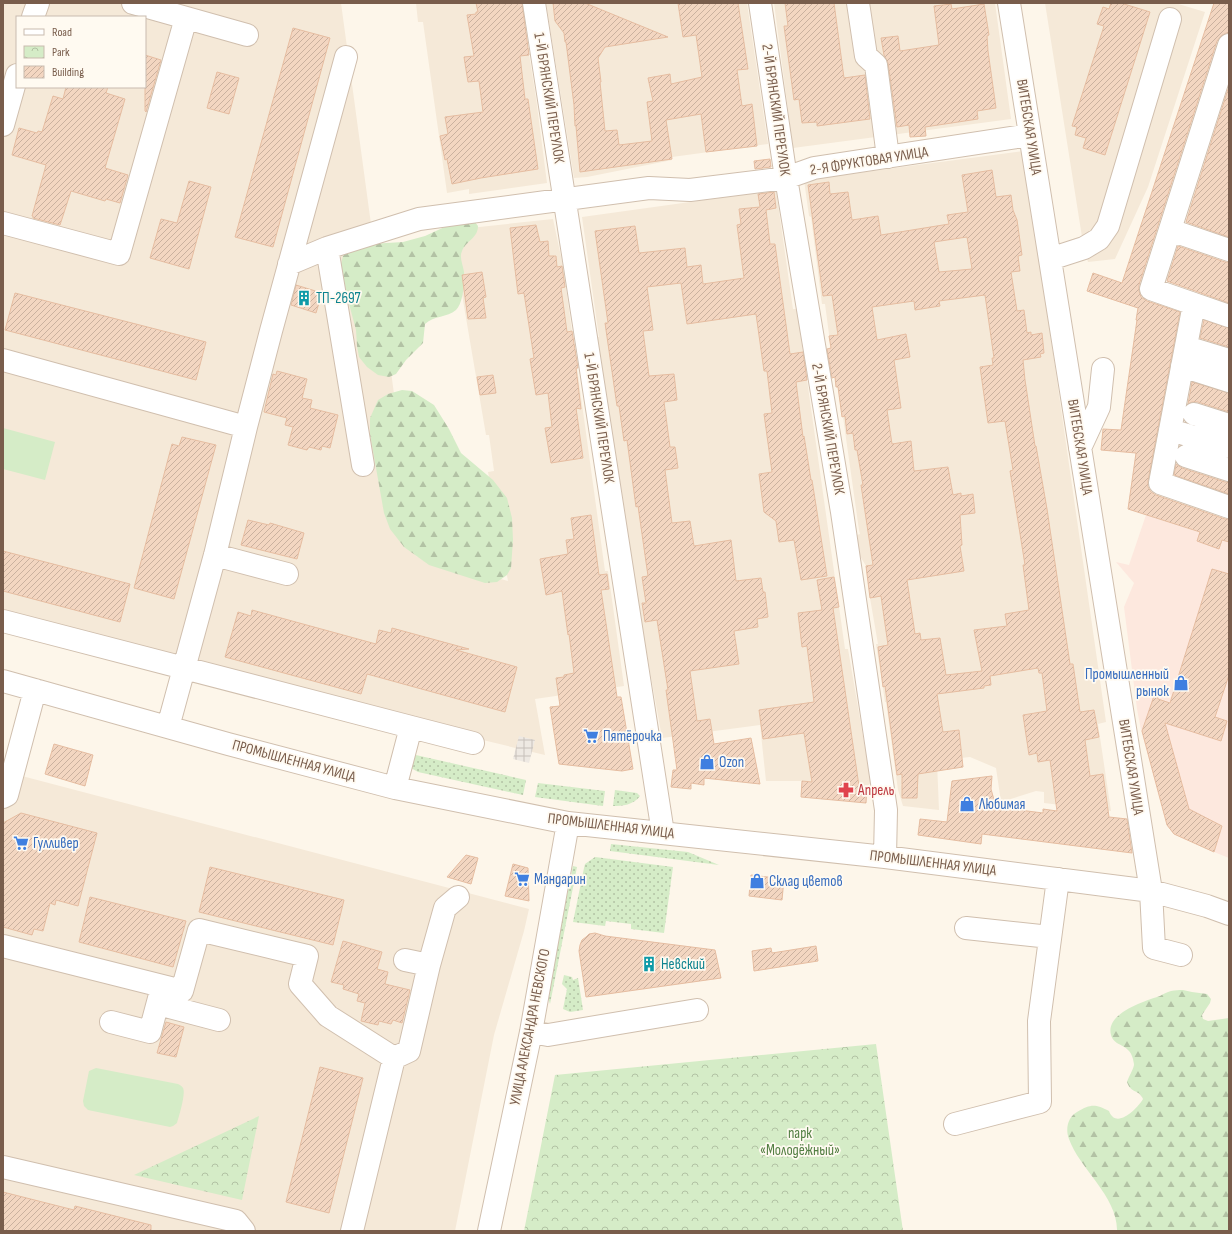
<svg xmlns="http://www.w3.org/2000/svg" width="1232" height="1234" viewBox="0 0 1232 1234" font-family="'Sofia Sans Condensed',sans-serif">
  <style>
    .residential { fill: #f5e9d8; fill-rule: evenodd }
    .commercial { fill: #fde8de }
    .industrial { fill: url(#industrial-grid) }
    .grass { fill: url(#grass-dots) }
    .forest { fill: url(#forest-firs) }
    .park { fill: url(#park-crowns) }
    .pitch { fill: #d5ecc7 }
    .building { fill: url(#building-hatch); stroke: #e6bda1; fill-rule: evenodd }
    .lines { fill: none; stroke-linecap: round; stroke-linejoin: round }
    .minor-casing { stroke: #d0bfae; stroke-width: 24 }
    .minor { stroke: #fff; stroke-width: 22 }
    .labels { text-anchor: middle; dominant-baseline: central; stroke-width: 3.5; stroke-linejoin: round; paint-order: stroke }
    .street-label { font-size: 15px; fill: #795d4c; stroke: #fffaf1 }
    .culture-label { font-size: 15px; fill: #0d838f; stroke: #fffaf1; text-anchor: start }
    .shop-label { font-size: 15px; fill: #366cbe; stroke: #fffaf1; text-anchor: start }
    .health-label { font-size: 15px; fill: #be3a42; stroke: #fffaf1; text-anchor: start }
    .park-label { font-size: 15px; fill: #537f43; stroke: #fffaf1 }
  </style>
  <defs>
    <pattern id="industrial-grid" width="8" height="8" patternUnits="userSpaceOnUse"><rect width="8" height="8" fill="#eee9e3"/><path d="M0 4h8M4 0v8" fill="none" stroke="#c6c0ba"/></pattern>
    <pattern id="grass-dots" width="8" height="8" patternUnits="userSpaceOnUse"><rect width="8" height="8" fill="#d5ecc7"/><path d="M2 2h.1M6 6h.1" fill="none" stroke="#b2c2a4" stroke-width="1.8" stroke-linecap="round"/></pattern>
    <pattern id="forest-firs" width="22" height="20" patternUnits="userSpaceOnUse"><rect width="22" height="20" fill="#d5ecc7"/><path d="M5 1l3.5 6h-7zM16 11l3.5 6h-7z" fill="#b2c2a4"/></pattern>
    <pattern id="park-crowns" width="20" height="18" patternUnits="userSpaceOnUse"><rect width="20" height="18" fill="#d5ecc7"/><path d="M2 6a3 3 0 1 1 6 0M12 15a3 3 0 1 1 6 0" fill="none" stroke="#b2c2a4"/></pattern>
    <pattern id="building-hatch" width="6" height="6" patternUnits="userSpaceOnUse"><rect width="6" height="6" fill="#f3d6c1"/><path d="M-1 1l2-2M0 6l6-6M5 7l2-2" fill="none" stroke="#cab19f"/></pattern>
  </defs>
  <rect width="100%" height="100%" fill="#fdf6ea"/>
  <path class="residential" d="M3 3H341L416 556 508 581 498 528 488 472 494 471 489 435H486L451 230 553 219 563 266 605 571H608L624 686 535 699 545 755 3 625ZM17 17H145V87H17Z
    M416 3H521L536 98 547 183 469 194V189L447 193 423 22H418Z
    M546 3H747L768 144 672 157V160L587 177 574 178Z
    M774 3H995L1011 119 793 148Z
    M1045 3H1175L1205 12 1148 187 1115 259 1088 262 1084 248 1082 237Z
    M1024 151 1106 722 1098 724 1111 811 1044 803V792L1036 791 1001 802 996 768 970 757 951 759 937 762 939 810 903 806 898 790 886 702H885L876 644H878L870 598 868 576H867L866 566 860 556 857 535 860 534 859 530 843 417H842L838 387H836L825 304H822L811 217 809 216 804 180Z
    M776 190 793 309H797L845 649H848L871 783 867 786 802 781H766L760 725 662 738 631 566 597 337H599L582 217Z
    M3 771 529 909 524 931 494 1035 455 1231H3Z"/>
  <path class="commercial" d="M1146 515 1229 542V858L1214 852 1174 834 1167 825 1141 730 1137 709 1124 607 1134 583 1116 562 1129 565Z"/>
  <path class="industrial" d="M519 736 535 740 529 763 513 759Z"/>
  <path class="grass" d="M407 753 526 780 523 795 418 772 411 768Z
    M538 783 605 791 603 806 535 797Z
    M615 790 637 793 640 796C634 805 622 806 613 806Z
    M611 844 688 852 719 865 610 851Z
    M595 857 673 867 664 933 631 929V924L606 921 605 926 573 922 584 868 585 864Z
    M573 866 577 867 550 1004 547 994Z
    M564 975 572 977 573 980 578 978 583 1010 570 1012 563 1009 567 989 562 984Z"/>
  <path class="forest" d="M475 222 478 226C478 238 466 241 462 251 459 257 463 265 464 272 465 281 463 304 456 310 447 318 434 315 425 324L423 343 406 360 396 374 389 377 378 375 367 367 359 357 357 346 356 330 344 285 341 264 343 256 349 250 370 244 403 242 425 236 449 225Z
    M402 390 412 391 434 405 449 429 461 453 493 480 507 498 512 518 513 540 511 568 507 575 497 582 485 583 429 565 404 547 390 529 384 513 370 434V418L378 400 388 394Z
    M1183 990 1192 992 1207 994 1211 999 1210 1003 1202 1015 1203 1019 1208 1021 1229 1018V1231H1117C1118 1197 1079 1168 1069 1139 1065 1129 1068 1117 1077 1112 1091 1104 1095 1104 1109 1111 1116 1130 1137 1109 1143 1099 1139 1089 1131 1094 1127 1082 1129 1076 1133 1070 1134 1065 1134 1063 1133 1060 1133 1059 1129 1043 1114 1047 1111 1035 1105 1013 1145 1001 1160 996 1163 994 1167 992 1171 991 1175 990 1179 990 1183 990Z"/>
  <path class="park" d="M876 1044 903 1231H524L555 1075Z
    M259 1116 242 1200 134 1175Z"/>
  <path class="pitch" d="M3 428 55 442 45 480 3 469Z
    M96 1068 178 1084C180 1085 182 1086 183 1088 186 1094 179 1116 177 1123L173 1126 170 1127 88 1110 84 1106 83 1101 89 1071Z"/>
  <path class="building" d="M476 3H522L529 55 520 56 525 99H528L538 169 481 178 452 184 447 159 445 160 440 136 448 134 445 117 483 112 479 81 468 82 464 57 474 56 467 15 476 14V12H478Z
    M553 3H585L668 37 605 47 598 58 601 82H600L605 131 617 130 619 145 652 141 647 102 653 101 648 78 670 74 671 84 702 77 696 35 683 37 678 3H738L748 69 737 70 742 106 752 104 757 146 706 152 701 114 666 120 672 159 580 172 576 126H575L574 105 566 42H565L564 33 555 21Z
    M785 3H834L844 78 865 75 870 119 817 126V122L802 123 799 99 794 100 784 26H788Z
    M1111 3H1121L1150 12 1105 155 1083 148 1086 138 1075 135 1077 127 1072 126 1104 26 1097 24 1103 7 1109 9Z
    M1214 3H1229V33H1226L1221 36 1217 41 1139 285V291L1141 297 1147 301 1180 312 1148 481V487L1151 492 1156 495 1225 519H1229V542L1222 540 1219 549 1197 541 1200 532 1128 509 1136 453 1101 450 1103 429 1121 430 1137 320H1136L1138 308 1087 291 1093 273 1122 283Z
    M951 4 952 9 984 4 989 35 987 36 988 51 996 108 977 111 978 119 925 127 926 136 910 137 909 125 897 127 888 63 884 55 881 38 898 36 900 51 939 45 934 6Z
    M293 28 330 38 273 247 235 237Z
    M145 55 161 60 146 112 145 111Z
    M217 72 239 78 229 114 207 108Z
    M1229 86V237L1186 222Z
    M66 87H108L106 93 125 99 105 168 128 175 120 203 106 199 105 201 71 191 60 225 33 218V216H32L46 165 12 155 19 128 37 133 38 131 42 132 53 96 63 99Z
    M770 159 771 167 755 169 754 161Z
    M992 170 996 197 1011 195 1013 210 1017 220 1022 255 1018 256 1020 271 1011 272 1017 311 1024 310 1027 333 1031 332V335L1042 333 1044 353 1040 354 1041 357 1023 360 1025 380 1035 446H1036L1047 509 1070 664H1073L1080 712 1094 710 1099 737 1085 740 1090 776 1103 774 1109 817 1127 819 1132 853 982 834 981 844 918 835 920 819 947 822 952 781 992 776 991 789 996 807 1043 813V809L1057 811 1050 760 1038 762 1037 753 1029 755 1023 715 1047 711 1042 673H1039L1038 668 990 676 991 685 984 686V688L937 694 943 732 959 730 963 767 918 774 917 798H902V774L897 775 885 686 883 687 878 647 888 645 881 596 870 598 866 566 873 565 861 485H863L857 450H855L853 433 847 434 845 416 842 417 838 387H836L835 377 832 378 827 349 831 348 829 336 838 335 832 295 823 296 808 185 829 182 830 194 848 192 852 220 878 216 881 235 949 224 947 215 968 212 962 175ZM967 237 972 269 939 272 934 242ZM985 295 994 358H992L993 365 980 367 988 423 1005 421 1013 470 1010 471 1025 565H1023L1029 610 1005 614 1007 626 974 630 982 671 946 675 940 638 921 640 920 633 915 634 907 580 964 571 960 546 962 545 960 515 975 513 973 494 961 496V493L953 495 948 467 914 471 911 441 892 444 887 410 901 408 894 360 910 357 906 334 877 340 872 307 914 301 915 310 940 306 939 301Z
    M189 181 211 187 189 269 150 258 161 219 177 223Z
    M774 192 776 208 766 210 770 244H775L790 354 803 352 807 380 796 382 803 437 804 436 811 480H812L827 576 801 580 794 540 779 542 776 521 764 512 759 474 772 472 764 414 772 413 767 371H764L756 314 687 324 681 283 647 287 653 330 643 331 649 376 674 374 677 400 664 402 670 447H675L678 468 665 470 672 523 690 521 694 546 731 540 736 581 761 578 763 592H765L768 617 757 619 758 627 734 631 739 664 690 671 697 721 710 719 714 744 751 738 760 784 704 778V785L691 783V789L671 787 673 770H677L666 690H668L657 620 645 622 642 603H646L642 577 648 576 638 506 636 507 627 440 624 441 619 406H617L605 323H608L595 231 635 226 639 253 685 248 687 267 701 265 703 284 744 278 737 225 741 224 739 209 760 207 758 194Z
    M536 225 540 242 548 241 549 256H556L557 267 562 266 565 287 561 288 567 332 572 331 578 368H576L581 409 576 408 583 458 551 463 545 428 552 427 548 393 536 395 530 359 534 358 524 293 518 294 510 228Z
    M1178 246 1225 262H1229V303L1167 281Z
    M482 272 486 297 483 298 486 318 468 319 462 275Z
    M296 285 322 293 316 313 291 305Z
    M15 293 206 342 196 380 5 330Z
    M1204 320 1229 328V347L1200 338Z
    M277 371 307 379 302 398 312 400 310 408 338 415 330 448 322 446 321 450 309 447 307 450 288 445 293 427 285 425 287 418 264 412 273 374 276 375Z
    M493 375 496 393 480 395 477 377Z
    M1192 382 1229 393V412L1198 402H1192L1188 404Z
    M182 437 216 445 174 599 134 588 172 444 179 446Z
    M1176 464 1182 468 1225 482H1229V494L1174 475Z
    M591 515 599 575 607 574 609 589 601 590 617 697H621L633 769 622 771 559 764 550 707 560 706 556 678 564 677V675L574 673 569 634 568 635 562 591 546 595 540 559 568 554 566 540 574 539 571 518Z
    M248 520 269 525 270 523 304 533 297 559 241 545Z
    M3 551 130 584 120 622 3 591Z
    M1212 569 1229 574V675L1215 717 1227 721 1221 741 1165 723 1189 809 1222 826 1214 852 1174 834 1167 825 1142 731 1156 690 1158 699 1170 703Z
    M834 577 839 607 833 608 859 786 867 787 866 803 801 797 802 781 812 782 804 733 763 739 759 710 814 702 807 646 802 647 798 613 822 610 817 580Z
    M252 610 376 644 379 630 391 633 392 628 469 649 456 650 517 667 505 712 367 674 361 694 225 657 238 612 251 616Z
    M54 744 93 755 85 786 45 774Z
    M21 813 97 833 78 906 56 900 55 905 50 903 43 931 34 929 32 935 3 927V823Z
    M466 855 478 858 471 884 447 877Z
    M513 864 528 868 529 901 505 896Z
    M210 867 344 900 333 945 199 912Z
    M751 875 784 879 782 900 749 896Z
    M90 897 186 921 173 967 79 942Z
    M595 933 605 936 715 950 721 978 586 997 579 951 580 945 582 940 586 937 589 934Z
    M343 941 382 952 377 969 388 972 385 984 410 990 402 1023 393 1020 391 1024 379 1021 378 1025 361 1021 365 1003 357 1001 359 994 343 989 344 985 331 982Z
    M816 946 818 961 754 971 752 951 771 948 772 953Z
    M166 1022 184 1027 176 1057 157 1053Z
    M320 1067 363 1078 329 1213 286 1202Z
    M3 1192 74 1210 75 1206 151 1225V1231H3Z"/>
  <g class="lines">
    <g class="minor-casing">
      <path id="minor" d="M133 3 247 35
        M534 3 663 833
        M760 3 786 178 842 512 886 810 885 857
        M858 3 866 56 876 65 888 157
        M1009 3 1151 891 1154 948 1181 955
        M33 17 38 3
        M1229 45 1151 289 1194 304 1160 483 1229 507
        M3 125 17 75
        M3 223 119 254 186 18
        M1170 230 1229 250
        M1050 259 1084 248 1099 239 1108 226 1170 19
        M289 264 327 248
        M1194 304 1229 316
        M1196 350 1229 360
        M3 360 246 427
        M1182 366 1229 381
        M1194 414 1229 425
        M1170 430 1229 447
        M1080 448 1099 407 1103 369
        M1186 456 1229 470
        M363 465 327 248 419 219 649 188 690 190 786 178 814 168 1030 135
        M215 555 287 574
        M3 621 411 727 395 788
        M3 681 228 744 395 788 568 823 885 857 1151 891 1207 906 1229 914
        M168 727 215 555 246 427 271 331 346 57
        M411 727 473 743
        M3 797 7 795 35 690
        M966 928 1050 937
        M3 946 182 991 199 930 307 956 300 984 328 1016 394 1058 409 1051 429 965 405 960
        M429 965 445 908 458 897
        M158 1004 219 1020
        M111 1022 150 1032 162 987
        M531 1032 548 1035 697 1010
        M955 1124 1040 1102 1039 1021 1058 879
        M3 1167 236 1221 244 1231
        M352 1231 394 1058
        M489 1231 531 1032 568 823"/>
    </g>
    <use href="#minor" class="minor"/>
  </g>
  <defs>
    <g id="building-bare" transform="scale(1.2)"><path d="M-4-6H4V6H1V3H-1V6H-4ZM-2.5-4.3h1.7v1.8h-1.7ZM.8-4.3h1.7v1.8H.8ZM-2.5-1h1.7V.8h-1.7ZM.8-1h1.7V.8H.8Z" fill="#0f9aa8" stroke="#fffaf1" stroke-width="2.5" paint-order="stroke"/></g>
    <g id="shop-bare" transform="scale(1.2)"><path d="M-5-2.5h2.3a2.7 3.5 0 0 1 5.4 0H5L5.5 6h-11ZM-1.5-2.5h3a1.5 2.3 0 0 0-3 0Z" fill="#3f7fe0" stroke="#fffaf1" stroke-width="2.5" paint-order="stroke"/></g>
    <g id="supermarket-bare" transform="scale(1.2)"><path d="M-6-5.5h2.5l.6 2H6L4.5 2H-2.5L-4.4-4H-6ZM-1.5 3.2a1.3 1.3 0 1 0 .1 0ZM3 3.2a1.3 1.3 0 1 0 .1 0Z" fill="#3f7fe0" stroke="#fffaf1" stroke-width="2.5" paint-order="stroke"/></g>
    <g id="pharmacy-bare" transform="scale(1.2)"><path d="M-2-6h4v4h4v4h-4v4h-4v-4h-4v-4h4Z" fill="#e0444e" stroke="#fffaf1" stroke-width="2.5" paint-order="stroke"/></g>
  </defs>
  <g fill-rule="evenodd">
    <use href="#building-bare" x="304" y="298"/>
    <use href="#shop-bare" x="1181" y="683"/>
    <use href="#supermarket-bare" x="591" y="736"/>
    <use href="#shop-bare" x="707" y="762"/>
    <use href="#pharmacy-bare" x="846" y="790"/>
    <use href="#shop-bare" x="967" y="804"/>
    <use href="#supermarket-bare" x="21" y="843"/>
    <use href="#supermarket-bare" x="522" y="879"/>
    <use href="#shop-bare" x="757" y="881"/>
    <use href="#building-bare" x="649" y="964"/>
  </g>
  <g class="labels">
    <g class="street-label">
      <text transform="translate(549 98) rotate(81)">1-Й БРЯНСКИЙ ПЕРЕУЛОК</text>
      <text transform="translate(776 110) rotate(82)">2-Й БРЯНСКИЙ ПЕРЕУЛОК</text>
      <text transform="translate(1029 127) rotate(81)">ВИТЕБСКАЯ УЛИЦА</text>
      <text transform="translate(869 161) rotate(-9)">2-Я ФРУКТОВАЯ УЛИЦА</text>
      <text transform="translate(599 418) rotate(81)">1-Й БРЯНСКИЙ ПЕРЕУЛОК</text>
      <text transform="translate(828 429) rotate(80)">2-Й БРЯНСКИЙ ПЕРЕУЛОК</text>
      <text transform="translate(1080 447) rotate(81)">ВИТЕБСКАЯ УЛИЦА</text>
      <text transform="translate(294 761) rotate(15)">ПРОМЫШЛЕННАЯ УЛИЦА</text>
      <text transform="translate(1131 767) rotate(81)">ВИТЕБСКАЯ УЛИЦА</text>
      <text transform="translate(611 826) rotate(7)">ПРОМЫШЛЕННАЯ УЛИЦА</text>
      <text transform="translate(933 863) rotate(7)">ПРОМЫШЛЕННАЯ УЛИЦА</text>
      <text transform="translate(530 1027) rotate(-79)">УЛИЦА АЛЕКСАНДРА НЕВСКОГО</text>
    </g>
    <g class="culture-label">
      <text x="316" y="298">ТП-2697</text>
      <text x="661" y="964">Невский</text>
    </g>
    <g class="shop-label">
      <text x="1169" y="674" text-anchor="end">Промышленный<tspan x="1169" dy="17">рынок</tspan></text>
      <text x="603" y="736">Пятёрочка</text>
      <text x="719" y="762">Ozon</text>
      <text x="979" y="804">Любимая</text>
      <text x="33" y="843">Гулливер</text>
      <text x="534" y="879">Мандарин</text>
      <text x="769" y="881">Склад цветов</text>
    </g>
    <g class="health-label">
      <text x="858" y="790">Апрель</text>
    </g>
    <g class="park-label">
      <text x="800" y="1133">парк<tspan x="800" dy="17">«Молодёжный»</tspan></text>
    </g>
  </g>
  <rect width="1232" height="1234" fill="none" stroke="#795d4c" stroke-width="8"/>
  <rect x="16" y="16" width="130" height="72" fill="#fffaf1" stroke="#c9bbaf"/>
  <rect x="24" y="29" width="20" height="6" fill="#ffffff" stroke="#c9bbaf"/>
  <text x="52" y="36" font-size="12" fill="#795d4c">Road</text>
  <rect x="24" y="46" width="20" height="12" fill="url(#park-crowns)" stroke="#c9bbaf"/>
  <text x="52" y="56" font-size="12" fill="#795d4c">Park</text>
  <rect x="24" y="66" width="20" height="12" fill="url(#building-hatch)" stroke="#c9bbaf"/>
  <text x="52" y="76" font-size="12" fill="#795d4c">Building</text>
</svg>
